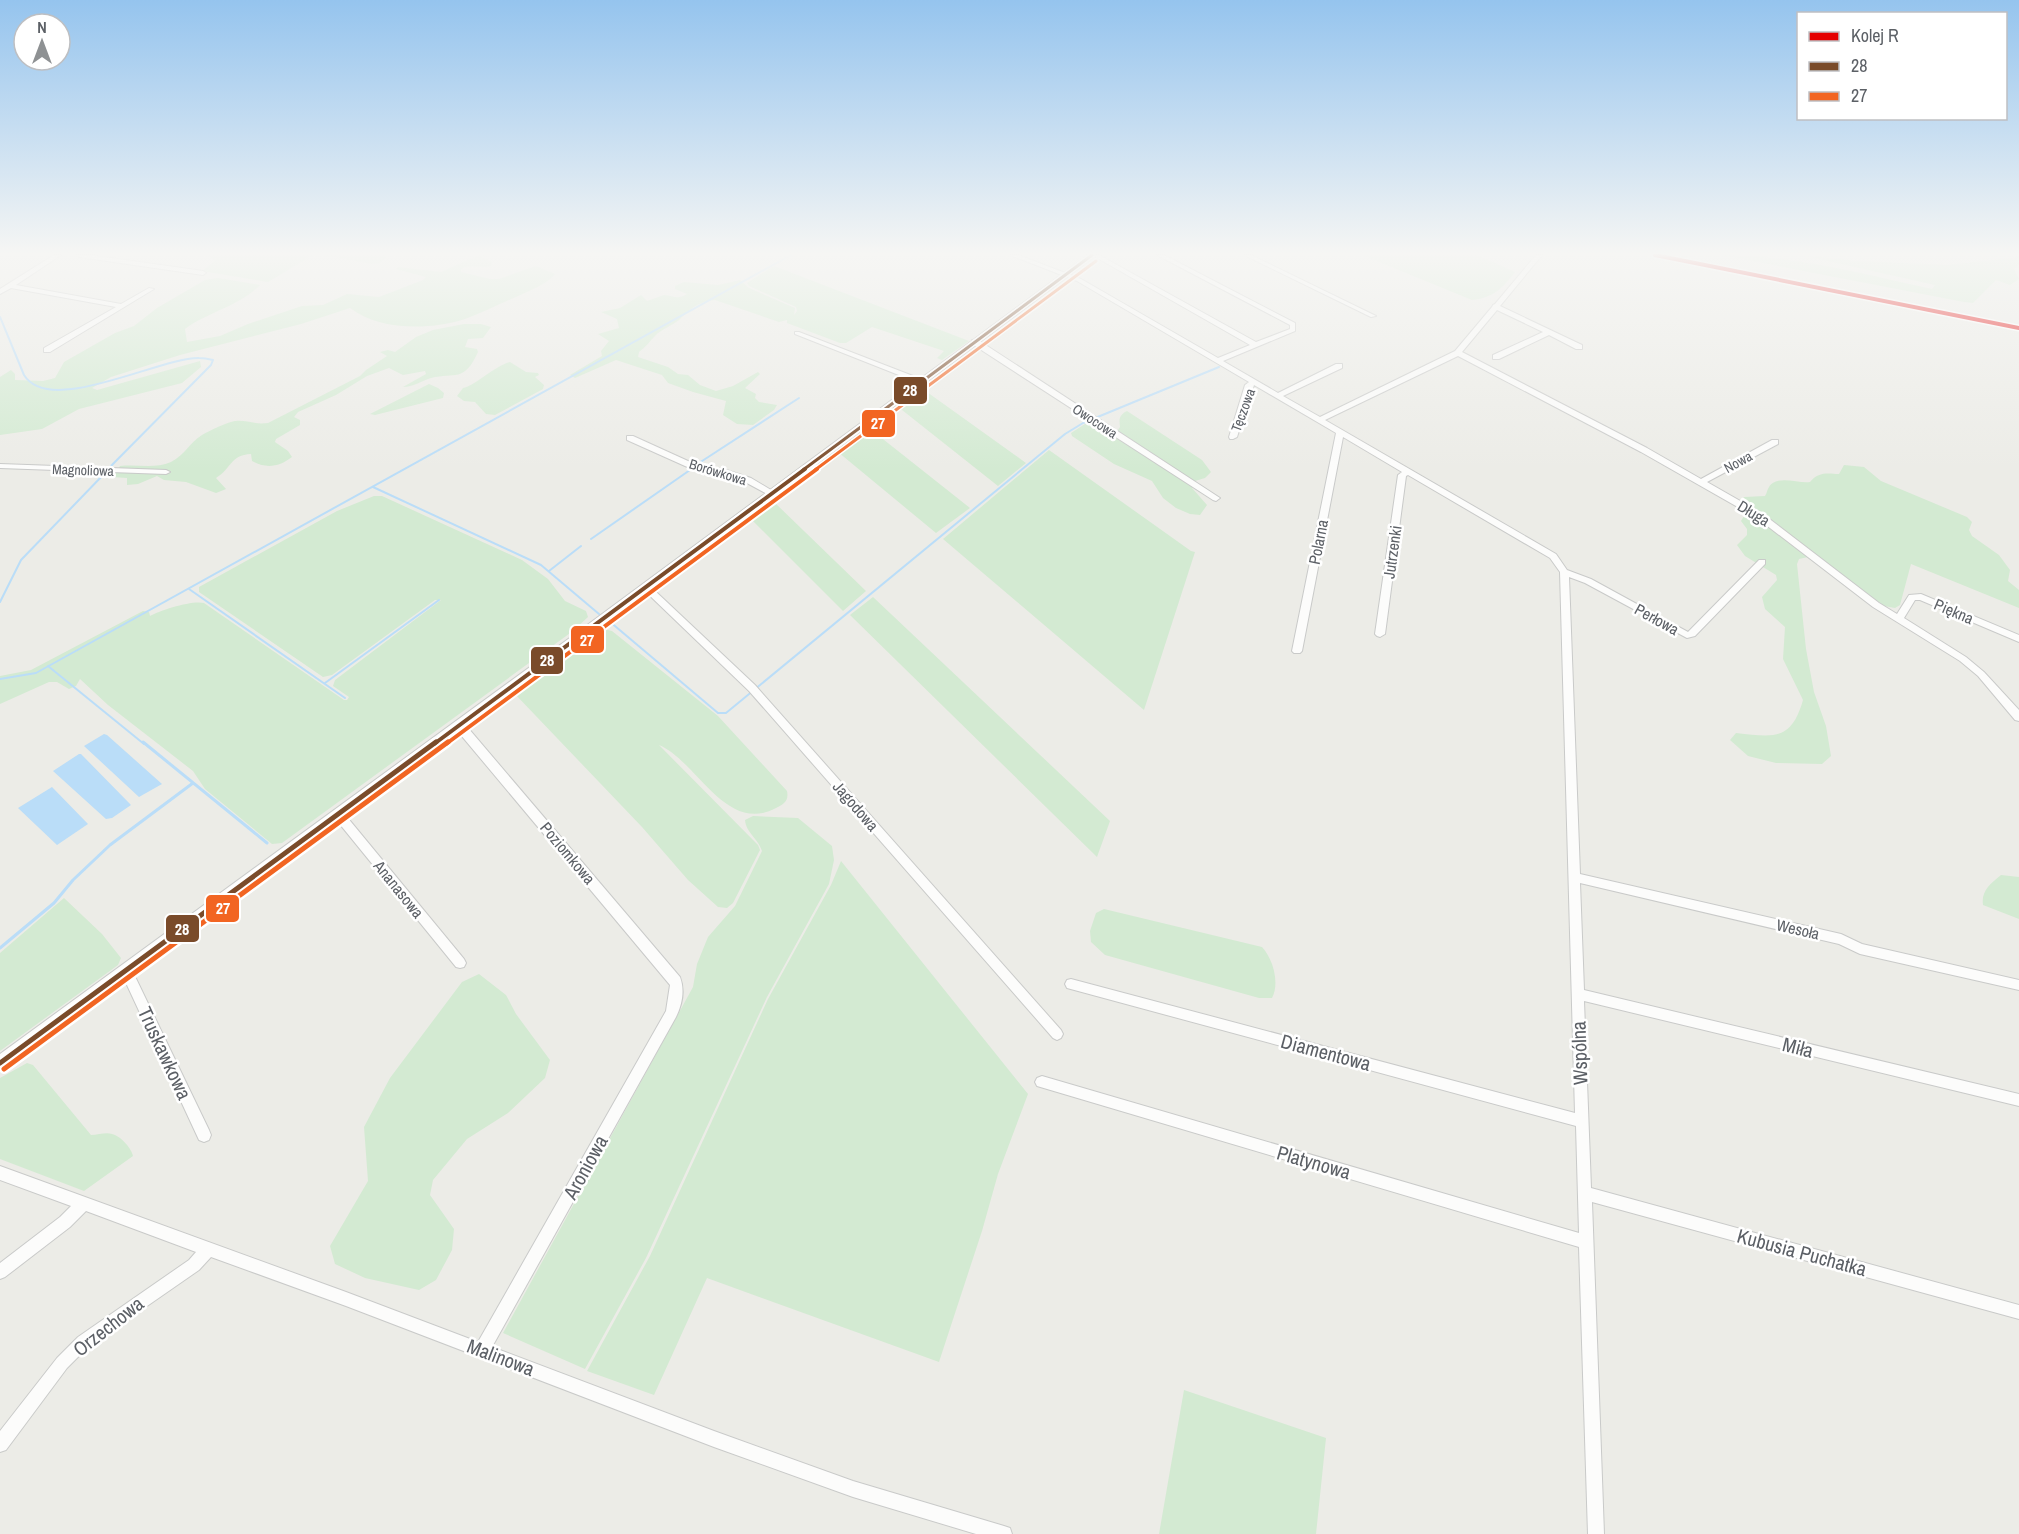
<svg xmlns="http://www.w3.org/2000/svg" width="2019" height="1534" viewBox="0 0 2019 1534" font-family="'Archivo Narrow',sans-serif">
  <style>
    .green { fill: #d3ead2 }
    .water { fill: #baddf8 }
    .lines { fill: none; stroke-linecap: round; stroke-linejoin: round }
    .stream-far1 { stroke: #baddf8; stroke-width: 2 }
    .stream { stroke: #baddf8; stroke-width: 3 }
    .minor-casing { stroke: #c9cac9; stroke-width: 2 }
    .tertiary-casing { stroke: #c9cac9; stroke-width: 2 }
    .minor { fill: #fcfcfb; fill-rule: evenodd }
    .tertiary { fill: #fcfcfb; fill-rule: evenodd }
    .bus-1-far2-casing { stroke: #fff; stroke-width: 6 }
    .bus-1-far1-casing { stroke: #fff; stroke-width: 8 }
    .bus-1-casing { stroke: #fff; stroke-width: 10 }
    .bus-2-far2-casing { stroke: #fff; stroke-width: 6 }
    .bus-2-far1-casing { stroke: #fff; stroke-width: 8 }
    .bus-2-casing { stroke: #fff; stroke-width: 10 }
    .bus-1-far2 { stroke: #7a4b2a; stroke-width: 3 }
    .bus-1-far1 { stroke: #7a4b2a; stroke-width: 4 }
    .bus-1 { stroke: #7a4b2a; stroke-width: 5 }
    .bus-2-far2 { stroke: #f26522; stroke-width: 3 }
    .bus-2-far1 { stroke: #f26522; stroke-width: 4 }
    .bus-2 { stroke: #f26522; stroke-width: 5 }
    .rail-1-casing { stroke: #fff; stroke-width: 7 }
    .rail-1 { stroke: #e50000; stroke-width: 4 }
    .labels { text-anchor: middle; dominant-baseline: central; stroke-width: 5; stroke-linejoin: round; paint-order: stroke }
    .far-street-label { font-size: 14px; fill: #5c6066; stroke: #fff }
    .street-label { font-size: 16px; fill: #5c6066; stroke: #fff }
    .near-street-label { font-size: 20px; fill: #5c6066; stroke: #fff }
    .line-badge { stroke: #fff; stroke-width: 2 }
    .badge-label { font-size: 16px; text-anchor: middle; font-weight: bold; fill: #fff }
  </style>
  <rect width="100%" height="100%" fill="#ecece7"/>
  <path class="green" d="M208 255H313L268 282 202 271 215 261Z
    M323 255H388L380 263 372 264Z
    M479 255H485L482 257 492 262 491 266C481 269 471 263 461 269V272L490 279H499L536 266 555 274C546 285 528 291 516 297 499 304 482 313 465 319 430 330 380 331 350 308L301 324 180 355 111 377 92 388 97 390 200 361 201 367 182 383 79 409 42 429 0 435V377L11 370 15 374V380L43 381 55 378 64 362 115 333 134 326 157 308 205 280 218 278 260 285C240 306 208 312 185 329L187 342 220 336 248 324 302 306 323 305 347 294 379 297 423 280 426 277 396 269 398 267 441 272Z
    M1362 255H1477L1515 272C1503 288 1493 298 1472 300Z
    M1722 255C1793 255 1862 274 1932 289L1935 285 1801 255 1858 261 1948 265 2019 257V265L2014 269 2019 279 2010 285 1996 280 1973 303 1964 302Z
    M774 266 969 341 942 360 937 358 944 351 872 327 846 343H840L787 323V320L779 322 715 300C698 301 689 310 679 320 672 326 661 329 655 336 649 342 646 347 639 352L638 357 668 367 678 374 688 375 700 385 716 391 733 386 758 372 760 374 745 388 756 394 755 398 759 402 777 405 774 410 753 425 737 424 723 415 726 401 693 392 668 383 662 375 616 360 575 378 570 375 602 356 601 351 609 341 598 334 619 328 617 319 601 312 620 308 641 295 647 301 664 295C673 296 678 300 687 294L675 289V286L684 282 718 285 740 280 749 288 795 308 794 315 797 311 796 307 749 286 747 283Z
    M464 324H481L491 327 483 338 468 339 465 347 477 349 478 352C464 383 455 372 431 378 421 381 413 387 403 387L426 374 425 371 403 375 389 368 367 376 336 395 298 412 294 417 300 420V425L276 439 275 442 288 451 292 457C279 467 266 469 252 461L251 454C230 455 232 468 216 478L226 489 216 493 186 482 164 480 157 476 138 484 127 485V478L112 477 120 466C137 464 155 469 171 462 185 455 190 442 202 435 209 431 229 421 236 421 247 420 255 425 268 423L360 376 366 370 387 356 380 352 388 350 395 352 416 337 433 330Z
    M510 362 526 372 538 373 539 375 535 377 544 385 543 389 495 415 486 414 475 402 464 401 457 396 463 388C473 387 496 365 510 362Z
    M429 384 438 388 444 393 443 398 375 415 370 414Z
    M920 387 1026 463 998 486 897 406Z
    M1127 411 1202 460 1211 472 1205 478 1195 481 1192 488 1207 505 1200 515 1190 514 1176 508 1163 498 1152 481 1114 464 1072 436 1071 433 1085 424C1096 425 1105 433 1116 433L1120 427C1119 419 1119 415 1127 411Z
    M869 428 970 508 936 533 838 452Z
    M1049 450 1191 551 1195 552 1144 710 943 539Z
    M1844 465 1864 467 1881 481 1967 517 1972 522 1969 530 1972 536 1999 555 2010 570 2008 581 2019 590V608L1911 564 1900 605 1895 608 1884 606 1819 558 1772 520 1742 501 1744 497 1765 496C1767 493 1767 490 1769 487 1777 474 1799 484 1810 482 1818 472 1826 473 1839 474Z
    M374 496H382L522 560 548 579 565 601 586 611 588 617 573 631 282 843 272 844 205 789 193 771 108 705 80 679 76 686 69 689 57 682H49L0 704V676L31 670 143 611 149 612 150 616C161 610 192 600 204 603L344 700H347L349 697 333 686 335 680 441 600H435L332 675 323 677 199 592V587L337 511Z
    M773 501 866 591 843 611 750 518Z
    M1751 514 1808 557 1799 559 1797 564 1806 649 1814 692 1826 726 1831 756 1822 764 1776 763 1748 756 1730 740 1736 733C1773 737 1791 742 1803 700L1783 659 1785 627 1765 609 1762 597 1777 580 1776 575 1745 556 1737 545 1747 535V529L1741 521 1744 516Z
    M873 597 1110 821 1097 857 850 615Z
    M604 629 612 631 718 716 787 791C789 801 784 804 776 808 726 835 697 761 659 745L758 845 760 850 733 903 727 908 718 907 688 880 642 827 514 693 597 631Z
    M753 816 798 818 832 846 834 860 829 884 767 997 646 1258 585 1369 503 1333 693 987 697 964 708 937 735 906 762 851C758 838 746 833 745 820Z
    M841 861 1028 1094 998 1174 982 1231 939 1362 707 1278 654 1395 587 1371 650 1256 768 999 831 885Z
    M2001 875 2019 877V919L1983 905C1981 891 1990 884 2001 875Z
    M64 898 102 934 121 958 118 965 0 1051V953Z
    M1104 909 1262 947C1273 959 1280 983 1272 998H1259L1105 955 1091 942 1090 931 1096 913Z
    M479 974 506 995 516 1014 550 1060 545 1078 508 1113 467 1139 433 1180 430 1195 454 1229 452 1250 436 1280 419 1290 365 1278 335 1264 330 1246 368 1181 364 1127 390 1078 462 982Z
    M27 1063 33 1065 91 1135C98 1135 106 1132 112 1134 121 1136 132 1149 133 1156L84 1191 0 1159V1078Z
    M1184 1390 1326 1438 1316 1534H1159Z"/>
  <path class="water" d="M104 734 107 735 162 784 139 797 84 746Z
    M79 754H81L131 805 112 818 106 819 53 771Z
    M52 787 88 824 57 845 18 808Z"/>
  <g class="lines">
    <path class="stream-far1" d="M0 317 24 375C50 417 160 357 199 358 204 358 209 359 213 360L211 365 109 468
      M699 463 799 398
      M373 487 541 565 599 614
      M591 539 690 470
      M549 571 581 546
      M189 589 345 698
      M0 602 21 560 104 474
      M609 621 718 713H726L1065 434 1083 423 1219 367
      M48 666 144 744
      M0 679 36 673 791 255
      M325 683 439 600"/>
    <path class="stream" d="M143 742 267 843
      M0 948 54 903 73 880 110 845 193 783"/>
    <g class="minor-casing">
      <path id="minor" d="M54 255H61L16 285 121 304 149 288 154 289 50 352H44V348L116 307 11 288 0 294V289Z
        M76 255H90L203 271 206 273 203 275 79 257Z
        M1010 255H1018L1081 279 1218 358 1250 345 1092 255H1099L1256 342 1290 329V325L1157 255H1164L1295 323V331L1223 361 1278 393 1336 364H1342V368L1283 396 1320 417 1455 351 1492 307 1493 305 1495 304 1536 255H1542L1500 306 1582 345V349H1576L1549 335 1499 359H1493V355L1543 332 1497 310 1462 352 1647 448 1701 479 1772 440H1778V444L1707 482 1763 514 1879 603 1897 614 1909 595 1921 594 2019 635V642L1920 600H1915L1904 618 1966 657 1984 672 2019 710V721L2015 720 1978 676 1960 661 1873 607 1757 518 1641 452 1458 356 1325 420 1556 554 1567 570 1591 579 1688 632 1759 560H1765V564L1695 636 1687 638 1585 583 1569 577 1580 874 1841 934 1862 944 2019 980V990L1860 954 1839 944 1580 883 1584 990 2019 1094V1106L1584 1001 1591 1188 2019 1305V1319L1592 1202 1604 1534H1588L1579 1247 1037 1086 1035 1082 1037 1078 1042 1076 1579 1233 1576 1126 1067 988 1065 984 1067 980 1071 979 1575 1113 1560 572 1550 558 1408 475 1406 476 1385 634 1380 637 1377 636 1375 634 1398 475 1402 472 1343 437 1302 651 1300 653H1294L1292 651 1336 433 1254 385 1237 437 1233 439H1230L1229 437 1245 385 1249 382 1077 281Z
        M1244 255H1251L1376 316 1371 317Z
        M795 332H799L926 381 919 383 795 334Z
        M972 340H978L1220 498 1216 501 1213 500 972 344Z
        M627 436H633L699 466 723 469 751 478 776 493 775 495H769L745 482 722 473 694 470 627 440Z
        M0 464 166 470 170 472 166 474 0 468Z
        M644 585 653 589 755 685 1061 1030 1063 1034 1061 1038 1057 1040 1053 1038 749 691 647 593 639 588 641 586Z
        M459 721 463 722 680 977C685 990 682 1005 676 1017L492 1347 714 1431 853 1481 1004 1526 1010 1528 1012 1534H976L853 1497 714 1447 346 1306 211 1257 199 1270 88 1347 67 1368 6 1450 0 1452V1431L57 1358 78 1337 189 1260 196 1252 86 1211 70 1227 5 1277 0 1279V1263L60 1217 71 1206 0 1180V1166L346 1292 478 1342 666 1011 670 985 455 728 454 725 455 722Z
        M338 810 342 811 464 959 466 963 464 967 460 968 456 967 334 817 333 814 334 811Z
        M126 965 130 966 209 1130 211 1135 209 1140 204 1142 199 1140 120 970 122 966Z"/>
    </g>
    <g class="tertiary-casing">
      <path id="tertiary" d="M1088 255H1096L579 643 0 1070V1054L571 637Z"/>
    </g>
    <use href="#minor" class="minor"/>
    <use href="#tertiary" class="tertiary"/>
    <g class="bus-1-far2-casing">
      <path id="bus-1-far2" d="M803 470 1092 255"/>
    </g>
    <g class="bus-1-far1-casing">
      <path id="bus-1-far1" d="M434 744 805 469"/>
    </g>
    <g class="bus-1-casing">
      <path id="bus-1" d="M0 1063 436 742"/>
    </g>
    <g class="bus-2-far2-casing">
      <path id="bus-2-far2" d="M815 470 1096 261"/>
    </g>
    <g class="bus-2-far1-casing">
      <path id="bus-2-far1" d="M446 744 817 469"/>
    </g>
    <g class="bus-2-casing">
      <path id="bus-2" d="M4 1069 448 742"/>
    </g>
    <use href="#bus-1-far2" class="bus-1-far2"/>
    <use href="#bus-1-far1" class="bus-1-far1"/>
    <use href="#bus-1" class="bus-1"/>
    <use href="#bus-2-far2" class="bus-2-far2"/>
    <use href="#bus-2-far1" class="bus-2-far1"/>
    <use href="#bus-2" class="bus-2"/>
    <g class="rail-1-casing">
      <path id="rail-1" d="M1655 255 2019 328"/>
    </g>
    <use href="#rail-1" class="rail-1"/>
  </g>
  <linearGradient id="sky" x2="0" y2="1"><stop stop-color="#95c4ee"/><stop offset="0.54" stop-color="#f6f6f4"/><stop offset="1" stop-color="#f6f6f4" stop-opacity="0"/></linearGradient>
  <rect width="2019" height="469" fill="url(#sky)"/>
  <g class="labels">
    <g class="far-street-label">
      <text transform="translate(1243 410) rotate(-70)">Tęczowa</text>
      <text transform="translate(1095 421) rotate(33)">Owocowa</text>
      <text transform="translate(1738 462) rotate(-29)">Nowa</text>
      <text transform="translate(83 470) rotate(2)">Magnoliowa</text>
      <text transform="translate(718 472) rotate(17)">Borówkowa</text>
    </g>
    <g class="street-label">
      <text transform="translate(1754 513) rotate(31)">Długa</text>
      <text transform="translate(1318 542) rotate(-79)">Polarna</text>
      <text transform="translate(1392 552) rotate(-82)">Jutrzenki</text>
      <text transform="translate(1954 611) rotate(23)">Piękna</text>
      <text transform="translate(1657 619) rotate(29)">Perłowa</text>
      <text transform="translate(856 806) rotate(49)">Jagodowa</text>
      <text transform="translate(568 853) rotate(50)">Poziomkowa</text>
      <text transform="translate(399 889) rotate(51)">Ananasowa</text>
      <text transform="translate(1798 929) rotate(13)">Wesoła</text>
    </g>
    <g class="near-street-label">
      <text transform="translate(1798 1047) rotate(14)">Miła</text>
      <text transform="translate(1326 1052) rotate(15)">Diamentowa</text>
      <text transform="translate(165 1053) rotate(65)">Truskawkowa</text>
      <text transform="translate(1579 1053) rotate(-92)">Wspólna</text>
      <text transform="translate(1314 1162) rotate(16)">Platynowa</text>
      <text transform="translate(585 1167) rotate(-61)">Aroniowa</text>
      <text transform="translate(1802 1252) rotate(15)">Kubusia Puchatka</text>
      <text transform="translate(108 1326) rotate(-38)">Orzechowa</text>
      <text transform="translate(501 1357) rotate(21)">Malinowa</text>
    </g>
  </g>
  <g class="line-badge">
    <rect x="893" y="376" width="35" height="29" rx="6" fill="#7a4b2a"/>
    <rect x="861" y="409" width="35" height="29" rx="6" fill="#f26522"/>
    <rect x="570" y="625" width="35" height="29" rx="6" fill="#f26522"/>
    <rect x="530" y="646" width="34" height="29" rx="6" fill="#7a4b2a"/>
    <rect x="205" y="894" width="35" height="29" rx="6" fill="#f26522"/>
    <rect x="165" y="914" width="35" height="29" rx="6" fill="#7a4b2a"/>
  </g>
  <g class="badge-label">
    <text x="910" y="396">28</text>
    <text x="878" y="429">27</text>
    <text x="587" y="646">27</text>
    <text x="547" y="666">28</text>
    <text x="223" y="914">27</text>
    <text x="182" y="935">28</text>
  </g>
  <rect x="1797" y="12" width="210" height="108" fill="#ffffff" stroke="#bebfc2" stroke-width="1.5"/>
  <rect x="1809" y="32" width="30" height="9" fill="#e50000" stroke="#bebfc2" stroke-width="1.5"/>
  <text x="1851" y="42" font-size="18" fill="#5c6066">Kolej R</text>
  <rect x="1809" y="62" width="30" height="9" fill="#7a4b2a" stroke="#bebfc2" stroke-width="1.5"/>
  <text x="1851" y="72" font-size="18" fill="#5c6066">28</text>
  <rect x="1809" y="92" width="30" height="9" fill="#f26522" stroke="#bebfc2" stroke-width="1.5"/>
  <text x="1851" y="102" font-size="18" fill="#5c6066">27</text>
  <g transform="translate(42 42)"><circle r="28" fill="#ffffff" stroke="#bebfc2" stroke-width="1.5"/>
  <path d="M0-4.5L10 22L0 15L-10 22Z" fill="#8e9193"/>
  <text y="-9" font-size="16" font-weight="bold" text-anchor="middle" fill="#5c6066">N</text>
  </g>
</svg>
